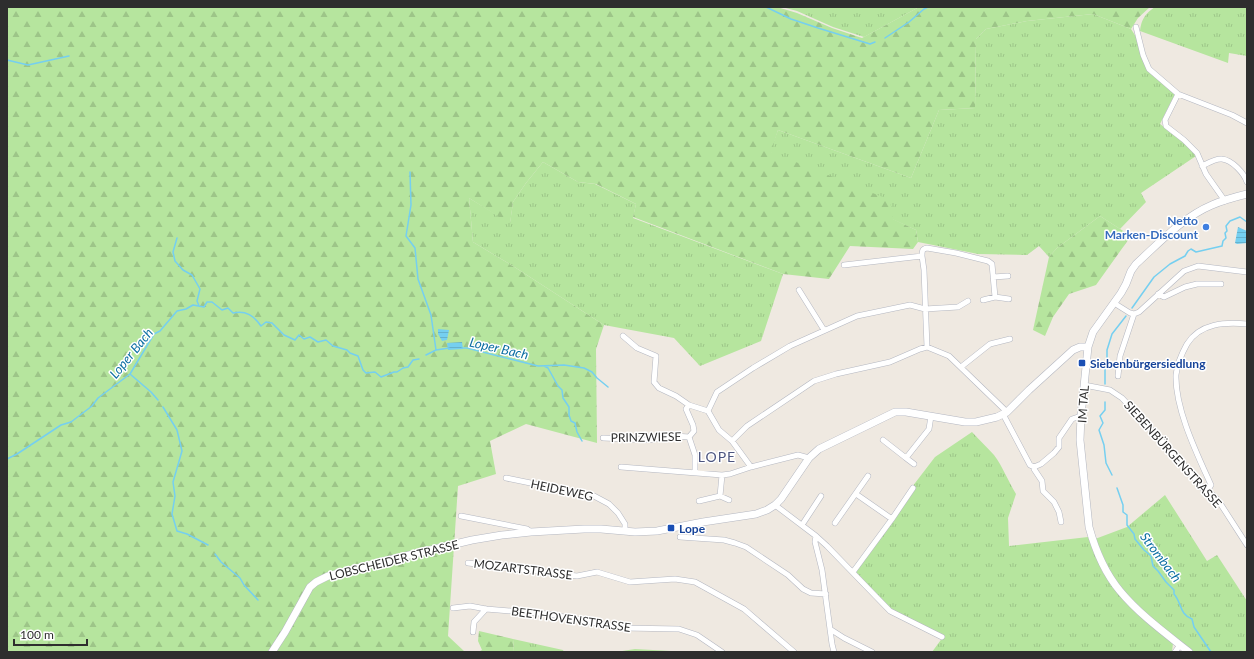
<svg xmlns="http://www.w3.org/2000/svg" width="1254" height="659" viewBox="0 0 1254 659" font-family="Lato,sans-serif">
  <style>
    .grass { fill: url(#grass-tufts) }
    .forest { fill: url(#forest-firs) }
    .water { fill: url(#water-rules) }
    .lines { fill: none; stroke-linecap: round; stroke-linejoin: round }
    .stream { stroke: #75cff0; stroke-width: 1.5 }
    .street-casing { stroke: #b4b7c1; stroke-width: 6 }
    .secondary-casing { stroke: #b4b7c1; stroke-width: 8 }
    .street { stroke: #fff; stroke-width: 5 }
    .secondary { stroke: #fff; stroke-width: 7 }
    .shop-dot { fill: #3f7fe0; stroke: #fff; stroke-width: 1.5 }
    .transit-dot { fill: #1a4fb4; stroke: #fff; stroke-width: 1.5 }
    .labels { text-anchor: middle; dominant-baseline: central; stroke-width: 3; stroke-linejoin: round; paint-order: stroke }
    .shop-label { font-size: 12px; font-weight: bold; fill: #366cbe; stroke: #fff; text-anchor: end }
    .transit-label { font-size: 12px; font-weight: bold; fill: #164399; stroke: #fff; text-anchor: start }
    .street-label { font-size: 12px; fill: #2e2e2e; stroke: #fff }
    .water-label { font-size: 13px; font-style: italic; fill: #0d6fa3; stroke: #fff }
    .quarter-label { font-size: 14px; letter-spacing: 1px; fill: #4d5680; stroke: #fff }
  </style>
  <defs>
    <pattern id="grass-tufts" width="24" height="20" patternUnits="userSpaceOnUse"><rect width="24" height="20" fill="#b6e59e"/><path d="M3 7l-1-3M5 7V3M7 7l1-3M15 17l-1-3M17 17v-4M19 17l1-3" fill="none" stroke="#9dc588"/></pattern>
    <pattern id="forest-firs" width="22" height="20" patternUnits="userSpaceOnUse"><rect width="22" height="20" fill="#b6e59e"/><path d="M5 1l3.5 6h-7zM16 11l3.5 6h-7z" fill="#9dc588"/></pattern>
    <pattern id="water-rules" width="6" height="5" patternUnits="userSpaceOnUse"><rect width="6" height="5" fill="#75cff0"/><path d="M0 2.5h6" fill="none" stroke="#66b2ce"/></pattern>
  </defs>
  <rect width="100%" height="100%" fill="#efe9e1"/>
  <path class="grass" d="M782 7H919L864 37 833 27 797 11Z
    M1155 7H1247V56L1229 53 1228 63 1140 31C1141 19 1146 13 1155 7Z
    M1093 14 1131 29 1138 40 1148 70 1175 94 1160 124 1183 141 1196 156 1141 193 1146 202 1120 229 1100 216 1057 248 1049 257 1039 246 1027 255 978 254 918 242 916 230 892 219 770 152 778 130 911 178 939 110 975 108 976 39 986 29 1027 21Z
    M543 162 578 182 595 184 636 204 633 218 783 274 761 341 700 366 674 338 604 325 516 268 473 242 469 198 510 223 513 202 526 183Z
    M972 432C979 440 987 447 994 455 1003 467 1008 481 1016 494L1008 518 1009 546 1088 537 1102 571 1116 591 1173 643 1172 652H932L943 637 891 610 856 572 893 520 912 487 935 457Z
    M1165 495 1207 561 1217 555 1247 601V652H1193C1165 629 1129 604 1111 573 1105 562 1101 550 1095 539L1127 527Z
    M513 639 563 650 564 652H514Z"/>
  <path class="forest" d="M7 7H777L797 13 832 28 862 38 919 7H1150L1138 18 1131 29 1093 14 1027 21 986 29 976 39 975 108 939 110 911 178 778 130 771 152 890 200 893 219 916 230 918 242 913 249 850 246 829 279 783 274 633 217 636 204 596 184 578 182 543 162 526 183 513 202 510 224 469 198 473 242 516 268 604 325 596 349 597 443 526 424 490 441 496 474 458 486 448 636 465 652H7Z
    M1100 216 1131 236 1096 285 1069 294 1053 317 1045 336 1033 330 1049 257 1057 248Z
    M479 631 513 639 514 652H478L482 650 478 641Z
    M635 649 671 651 673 652H616Z"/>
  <path class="water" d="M1238 227 1247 231V243L1237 244 1235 243Z
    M438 329 449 330 447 340 442 341 438 334Z
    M462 342 463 349 448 350 447 343Z"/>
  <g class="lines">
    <path class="stream" d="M766 7 791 19 818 28 870 44 875 42
      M885 38 909 22 924 9 928 7
      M7 60 28 65 69 56
      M410 172 411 205 406 236 415 248 418 279 431 315 436 350
      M177 238 173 252 175 261 183 270 192 275 200 289 197 301 199 306
      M1132 308 1154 277 1170 264 1185 256 1188 251 1191 249 1196 252 1222 246 1223 241 1226 238 1225 233 1227 231 1226 226 1230 221 1240 217 1247 222
      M462 348H467L538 366 564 365 584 368 592 372 597 378 608 387
      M426 355 436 350 449 348
      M544 366 548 368 558 386 562 390 563 398 569 407V415L571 421 575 423 577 432 582 441
      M130 374 151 392 158 400
      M1105 384V365L1107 361V350L1112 334 1126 316
      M1105 402V410L1100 416 1103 423 1099 430 1104 445 1106 463 1112 475
      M163 407 177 430 182 451 173 482 175 496 172 514 177 531 187 534 208 545
      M7 459 17 454 61 425 71 422 92 406 98 398 130 374 154 334 160 331 177 311 186 309 193 305 204 307 207 302H212L222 310 228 308 233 313C246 310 254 316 261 326L266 322 272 323 284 335 295 340 299 335 304 339 310 337 318 342 326 340 333 346 347 350 350 353 358 356 363 370 366 373 375 372 381 377 394 372H397L403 368 408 367 413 360 419 359
      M1117 488 1123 505V512L1127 515V525L1134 534 1135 539 1144 550 1151 556 1153 566 1158 571 1166 582 1174 590V594C1182 603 1179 614 1192 619L1194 627 1211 652
      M215 554 221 562 240 578 244 585 258 600"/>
    <g class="street-casing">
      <path id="street" d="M1136 27 1143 55 1149 69 1163 81 1178 94 1232 115 1247 123
        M1178 94 1165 120 1166 126 1184 140 1197 153 1206 174 1225 201
        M1202 166C1208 163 1216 158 1222 159 1232 160 1244 173 1247 182
        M922 256C922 251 922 249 927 248L956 253 988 261 992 264 995 297 1009 299
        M844 265 922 256 924 270 927 347
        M993 277 1008 276
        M799 290 824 330
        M1158 294 1164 297 1185 287 1197 284H1221
        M983 300 995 297
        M1114 303 1130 313 1134 314 1120 356 1118 376
        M1134 314 1139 312 1184 271 1198 266 1247 272
        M623 336 637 348 656 356 654 382 659 388 676 396 689 405 708 411
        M927 347 949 356 1007 412
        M961 367 990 344 1010 339
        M1084 385 1110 390 1122 398 1189 470 1203 489 1208 490 1218 500 1247 545
        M689 405 686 409 693 425 694 431 689 437 695 455V473
        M1003 414 1030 465 1034 467V469L1042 481 1043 491 1054 502 1059 512 1061 522
        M603 438 648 440 675 436 689 437
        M883 440 906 458
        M732 441 747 426 814 381 836 374 890 362 920 349 927 347
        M809 458 798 455 751 467 732 441 719 430 708 411 717 392 753 368 790 346 857 316 910 305 925 309 958 307 968 301
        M914 464 906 458 929 429 931 416
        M621 467 722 475 730 474 751 467
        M1034 467 1041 464 1054 453 1059 447V438L1072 419 1081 416
        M722 475 720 496 729 500
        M506 478 594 496 609 504 618 513 625 524V531
        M1208 490 1211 485C1197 454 1175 409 1176 375 1177 365 1182 353 1187 344 1200 323 1225 322 1247 324
        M856 494 892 519
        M699 501 720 496
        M775 505 816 536 815 542 822 570 832 644 834 652
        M461 516 527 529 531 532
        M835 523 868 476
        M802 525 821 496
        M816 536 827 546 890 611 942 637
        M680 537 724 540 735 543 746 547 788 575 803 589 811 593 826 594
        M468 563 577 576 597 572 630 582 675 579 695 582 744 609 794 652
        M853 572 892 519 913 488
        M453 608 470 606 486 609 548 614 624 628 679 629 697 635 722 652
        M830 629 844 638 872 652
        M473 632 474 622 486 609
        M1175 652 1180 645"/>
    </g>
    <g class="secondary-casing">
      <path id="secondary" d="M272 652 285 632 310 587 316 582 328 576 380 562 472 540 502 535 531 532 584 529H601L635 532 657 531 703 522 756 514 767 510 775 505 781 499 809 458 819 449 895 412H906L965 422H976L997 417 1007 412 1029 390 1073 350 1080 347H1088
        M1189 652C1165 633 1139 614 1120 591 1105 573 1095 549 1089 527L1080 440 1081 416 1088 347 1093 332 1121 293 1126 284 1131 271 1136 264C1159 243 1183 217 1212 205 1223 200 1235 197 1247 194"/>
    </g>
    <use href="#street" class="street"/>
    <use href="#secondary" class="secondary"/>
  </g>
  <circle class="shop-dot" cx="1206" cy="227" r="4"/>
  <g class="transit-dot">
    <rect x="1078" y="359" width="8" height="8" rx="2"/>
    <rect x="667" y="524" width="8" height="8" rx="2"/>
  </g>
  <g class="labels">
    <g class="shop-label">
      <text x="1198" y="220">Netto<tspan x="1198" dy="14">Marken-Discount</tspan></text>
    </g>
    <g class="transit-label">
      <text x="1090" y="363">Siebenbürgersiedlung</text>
      <text x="679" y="528">Lope</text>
    </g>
    <g class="street-label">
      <text transform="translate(1083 404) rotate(-86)">IM TAL</text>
      <text transform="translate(646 437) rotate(-1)">PRINZWIESE</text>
      <text transform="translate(1173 454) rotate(48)">SIEBENBÜRGENSTRASSE</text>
      <text transform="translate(562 490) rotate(12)">HEIDEWEG</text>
      <text transform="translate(394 560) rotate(-14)">LOBSCHEIDER STRASSE</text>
      <text transform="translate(523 569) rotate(7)">MOZARTSTRASSE</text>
      <text transform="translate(571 619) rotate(8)">BEETHOVENSTRASSE</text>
    </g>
    <g class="water-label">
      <text transform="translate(499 348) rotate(13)">Loper Bach</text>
      <text transform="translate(131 353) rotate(-51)">Loper Bach</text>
      <text transform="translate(1161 557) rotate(53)">Strombach</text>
    </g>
    <g class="quarter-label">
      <text x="717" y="456">LOPE</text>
    </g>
  </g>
  <rect width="1254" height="659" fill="none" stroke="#2e2e2e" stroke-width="16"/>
  <path d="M14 639v6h73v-6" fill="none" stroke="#2e2e2e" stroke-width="2"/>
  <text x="20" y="639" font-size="12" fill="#2e2e2e" stroke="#ffffff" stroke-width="3" paint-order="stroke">100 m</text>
</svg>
